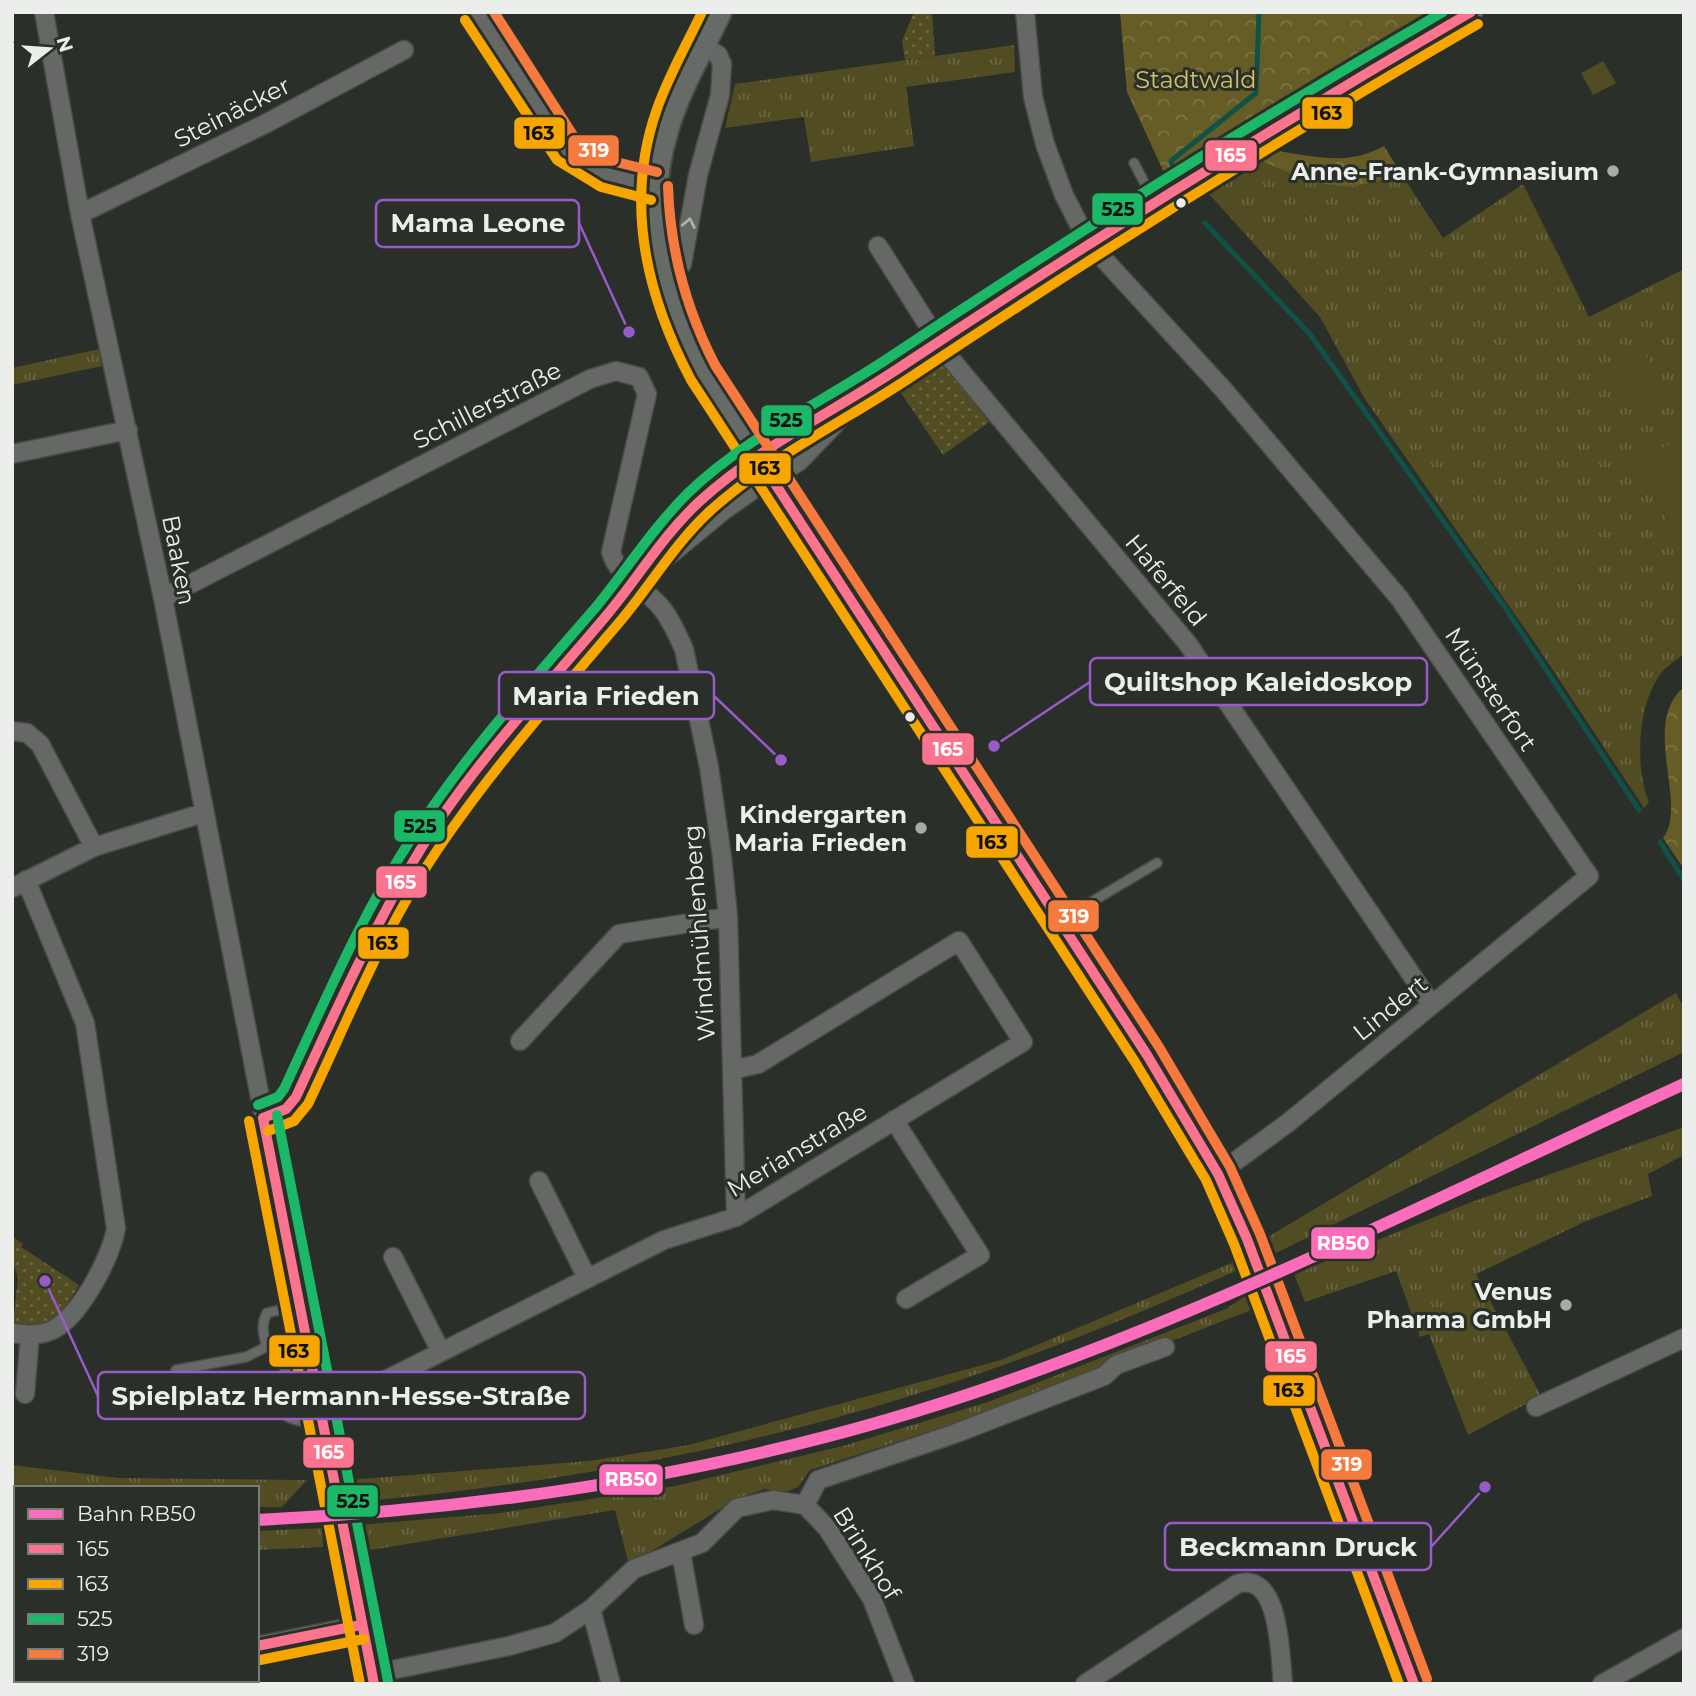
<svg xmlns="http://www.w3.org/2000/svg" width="1696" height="1696" viewBox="0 0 1696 1696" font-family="Montserrat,sans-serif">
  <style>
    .grass { fill: url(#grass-tufts) }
    .forest { fill: url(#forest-crowns) }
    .park { fill: url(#park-dots) }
    .pitch { fill: #524c23 }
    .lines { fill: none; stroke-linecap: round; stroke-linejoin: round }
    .stream { stroke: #105248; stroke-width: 5 }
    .service-casing { stroke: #474a47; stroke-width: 12 }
    .minor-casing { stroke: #474a47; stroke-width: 21 }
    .tertiary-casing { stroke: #474a47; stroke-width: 26 }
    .secondary-casing { stroke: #474a47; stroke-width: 30 }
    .service { stroke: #666866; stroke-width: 9 }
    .minor { stroke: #666866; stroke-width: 18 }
    .tertiary { stroke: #666866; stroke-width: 23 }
    .secondary { stroke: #666b67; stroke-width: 26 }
    .bus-1-casing { stroke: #2a3029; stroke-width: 16 }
    .bus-2-casing { stroke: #2a3029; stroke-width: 16 }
    .bus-3-casing { stroke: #2a3029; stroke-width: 16 }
    .bus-4-casing { stroke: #2a3029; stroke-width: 16 }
    .bus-1 { stroke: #fc738d; stroke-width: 10 }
    .bus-2 { stroke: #f7a600; stroke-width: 10 }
    .bus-3 { stroke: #1ab867; stroke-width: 10 }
    .bus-4 { stroke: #f6793e; stroke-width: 10 }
    .rail-1-casing { stroke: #2a3029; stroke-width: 18 }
    .rail-1 { stroke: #fb6dba; stroke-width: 12 }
    .oneway { stroke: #afb2af }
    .poi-dot { fill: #a8aba7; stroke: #2a3029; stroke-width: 2.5 }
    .bus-dot { fill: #ebeeea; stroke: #2a3029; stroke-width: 2.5 }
    .labels { text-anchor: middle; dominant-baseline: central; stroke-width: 6; stroke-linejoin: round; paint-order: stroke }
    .park-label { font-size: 24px; fill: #d1c266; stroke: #2a3029 }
    .street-label { font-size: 24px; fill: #ebeeea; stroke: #2a3029 }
    .poi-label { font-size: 24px; font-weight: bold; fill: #ebeeea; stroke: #2a3029; text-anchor: end }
    .leader { fill: none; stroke: #975cca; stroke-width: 2.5 }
    .callout-dot { fill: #975cca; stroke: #2a3029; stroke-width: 2.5 }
    .callout { fill: #2a3029; stroke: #975cca; stroke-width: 2.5 }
    .callout-label { font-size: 26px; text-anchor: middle; font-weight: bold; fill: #ebeeea }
    .line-badge { stroke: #2a3029; stroke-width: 2.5 }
    .badge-label { font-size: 19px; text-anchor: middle; font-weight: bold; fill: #fff }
    .pale-badge-label { font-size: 19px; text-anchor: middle; font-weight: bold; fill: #111 }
  </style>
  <defs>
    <pattern id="grass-tufts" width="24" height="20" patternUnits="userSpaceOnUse" patternTransform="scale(1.75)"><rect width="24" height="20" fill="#524c23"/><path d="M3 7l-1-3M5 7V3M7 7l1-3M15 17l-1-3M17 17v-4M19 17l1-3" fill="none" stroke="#6b6643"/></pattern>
    <pattern id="forest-crowns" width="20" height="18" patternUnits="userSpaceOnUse" patternTransform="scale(1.75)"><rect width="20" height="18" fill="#655d25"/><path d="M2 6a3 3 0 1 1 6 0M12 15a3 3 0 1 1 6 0" fill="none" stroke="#7b7545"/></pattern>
    <pattern id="park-dots" width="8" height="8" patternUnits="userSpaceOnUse" patternTransform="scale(1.75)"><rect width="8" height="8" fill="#524c23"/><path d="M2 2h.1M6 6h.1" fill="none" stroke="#6b6643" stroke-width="1.8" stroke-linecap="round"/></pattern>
  </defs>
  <rect width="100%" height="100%" fill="#2b2f2a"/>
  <path class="grass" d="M1014 45 1015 72 906 87 914 146 811 162 804 117 725 128 735 84Z
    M1261 161C1315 183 1344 199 1400 172L1443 238 1523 184 1589 317 1684 269V437L1635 462 1684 552V654C1675 661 1666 666 1659 676 1637 708 1635 767 1649 803L1644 808 1537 646 1365 399 1320 317 1209 194Z
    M99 349 102 366 12 385V368Z
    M1676 993 1684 1008V1052L1274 1254 1268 1237Z
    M1684 1127V1155L1648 1174 1652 1196 1584 1222 1476 1274 1541 1396 1468 1435 1429 1334 1420 1337 1396 1271 1305 1302 1294 1274 1469 1203Z
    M1234 1262 1238 1270C1157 1306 1075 1340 992 1369 788 1441 570 1483 355 1502L348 1480 589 1461 689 1445 1001 1360Z
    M1248 1294 1254 1309 986 1413 810 1470 798 1487 786 1492 765 1489 738 1498 629 1565 615 1510 364 1551 358 1525 500 1513 675 1486 843 1446 988 1402 1226 1309Z
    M12 1465 119 1478 307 1480 282 1507H257V1488H16V1497H12Z
    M322 1528 323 1547 257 1550V1531Z"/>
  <path class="forest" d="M1120 12H1444L1166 177 1127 92Z
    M1384 146 1400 172C1344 199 1315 183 1261 161L1278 151C1316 157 1348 166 1384 146Z
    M1684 687V869L1663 838C1689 805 1640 724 1684 687Z"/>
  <path class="park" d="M914 12H932L935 56 905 60 902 41Z
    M935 365 948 366 989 422 943 455 899 390Z
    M12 1236 23 1244 21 1247 79 1285C59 1319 54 1327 13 1324L18 1277 12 1261Z"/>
  <path class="pitch" d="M1603 61 1616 83 1593 95 1581 73Z
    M1638 344 1676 399 1645 420 1608 364Z
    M1681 438 1684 444V552L1635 462Z"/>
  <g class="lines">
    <path class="stream" d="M1173 167 1171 161 1256 93 1259 12
      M1205 223 1309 333 1506 609 1639 810
      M1660 842 1684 880"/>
    <g class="service-casing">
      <path id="service" d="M1134 163 1154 201
        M1061 920 1157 863
        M299 1305 267 1313C261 1324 263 1333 266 1344 280 1353 291 1350 307 1347
        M293 1350C279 1384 261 1429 321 1420
        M176 1370 246 1357 268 1346"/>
    </g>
    <g class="minor-casing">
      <path id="minor" d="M44 12 80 214 163 598 374 1684
        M477 12 566 150C593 172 619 180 654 186
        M1025 12 1033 97 1045 144 1064 195 1088 242 1223 389 1400 599 1589 876 1289 1122 1218 1174
        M80 214 265 124 404 50
        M878 246 945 352 1188 644 1432 1005
        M665 285 682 264 698 175 720 95 722 64 718 55 702 45
        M12 454 128 430
        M644 576 723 511 771 477
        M163 598 590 379 616 371 639 377 647 394 611 552C617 575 643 587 659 605 670 617 677 634 684 649L709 767 722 857 728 917 736 1217
        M12 731 27 733 40 744 94 847
        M12 888 94 847 203 813
        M520 1041 619 934 728 917
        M263 1118 286 1109 296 1097C325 1044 343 986 372 933 442 806 534 697 629 589 641 575 648 559 659 545 687 510 722 482 757 456
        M894 1120 980 1255 906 1299
        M539 1181 587 1278
        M393 1257 441 1352
        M12 1333C25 1335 38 1336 50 1331 78 1321 112 1256 116 1228L85 1023 26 880
        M25 1394 30 1335
        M1536 1407 1684 1338
        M320 1413 664 1240 736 1217 1023 1042 959 941 758 1064 732 1070
        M805 1505 818 1480 954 1434 1104 1376 1116 1365 1165 1347
        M681 1552 694 1625
        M591 1609 611 1684
        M257 1646 361 1625
        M372 1674 509 1646 555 1633 591 1609 634 1569 702 1543 737 1508 773 1500 805 1505 827 1528 872 1599 905 1684
        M12 1684 39 1680
        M1085 1684 1237 1584C1281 1570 1280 1658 1283 1684
        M1602 1684 1684 1638"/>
    </g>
    <g class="tertiary-casing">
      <path id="tertiary" d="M757 456 860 394 1088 242 1364 74 1471 12
        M771 477 798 459 841 414"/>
    </g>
    <g class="secondary-casing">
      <path id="secondary" d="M718 12C700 51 677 88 665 130 639 213 662 298 703 372L1147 1055 1218 1174 1247 1239 1344 1503 1414 1684"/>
    </g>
    <use href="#service" class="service"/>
    <use href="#minor" class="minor"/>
    <use href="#tertiary" class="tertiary"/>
    <use href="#secondary" class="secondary"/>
    <g class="bus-1-casing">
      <path id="bus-1" d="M757 456 1147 1055 1218 1174 1247 1239 1414 1684
        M263 1118 286 1109 296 1097C335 1012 373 927 422 847 473 764 543 691 606 616 638 578 663 535 700 501 760 446 837 410 905 364 1090 241 1278 124 1471 12
        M263 1118 374 1684
        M257 1646 361 1625"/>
    </g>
    <g class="bus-2-casing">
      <path id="bus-2" d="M702 12C687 44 669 75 657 109 624 202 646 295 691 380L1135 1062 1206 1180 1234 1244 1399 1684
        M465 20 557 160 601 187 651 200
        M249 1121 360 1684
        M268 1131 294 1121 308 1104C349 1018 384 928 438 849 492 769 555 698 617 625 649 588 674 544 710 511 771 456 847 420 914 375 1099 252 1286 135 1478 24
        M260 1660 364 1639"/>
    </g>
    <g class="bus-3-casing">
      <path id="bus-3" d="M258 1105 278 1097 284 1089C324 1003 361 915 413 836 466 754 532 681 596 607 627 569 653 528 688 493 746 437 823 402 890 357 1071 236 1255 121 1443 12
        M277 1115 388 1681"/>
    </g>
    <g class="bus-4-casing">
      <path id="bus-4" d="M494 12 576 140 612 161 657 172
        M668 186C670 250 685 307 715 365L1159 1047 1230 1167 1260 1234 1427 1679"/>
    </g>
    <use href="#bus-1" class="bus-1"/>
    <use href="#bus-2" class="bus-2"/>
    <use href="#bus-3" class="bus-3"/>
    <use href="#bus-4" class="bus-4"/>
    <g class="rail-1-casing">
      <path id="rail-1" d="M257 1520C513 1508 764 1467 1005 1382 1239 1300 1459 1187 1684 1084"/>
    </g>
    <use href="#rail-1" class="rail-1"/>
  </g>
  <defs><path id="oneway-chevron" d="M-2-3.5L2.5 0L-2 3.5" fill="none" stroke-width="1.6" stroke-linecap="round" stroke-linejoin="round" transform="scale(1.75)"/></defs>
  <use class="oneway" href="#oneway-chevron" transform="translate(689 223) rotate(-79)"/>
  <g class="poi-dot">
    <circle cx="1613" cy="171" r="7"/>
    <circle cx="921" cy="828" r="7"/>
    <circle cx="1566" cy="1305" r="7"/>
  </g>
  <g class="bus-dot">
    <circle cx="1181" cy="203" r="6"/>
    <circle cx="910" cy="717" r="6"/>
  </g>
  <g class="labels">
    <g class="park-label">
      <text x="1196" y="79">Stadtwald</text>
    </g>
    <g class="street-label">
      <text transform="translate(232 112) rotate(-27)">Steinäcker</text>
      <text transform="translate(487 405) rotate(-27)">Schillerstraße</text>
      <text transform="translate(179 560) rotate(79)">Baaken</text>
      <text transform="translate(1166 580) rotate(50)">Haferfeld</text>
      <text transform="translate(1491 689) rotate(56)">Münsterfort</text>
      <text transform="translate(699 933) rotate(-94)">Windmühlenberg</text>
      <text transform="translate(1390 1008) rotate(-39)">Lindert</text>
      <text transform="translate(797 1150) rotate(-31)">Merianstraße</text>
      <text transform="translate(867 1553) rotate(58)">Brinkhof</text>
    </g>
    <g class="poi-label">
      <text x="1599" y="171">Anne-Frank-Gymnasium</text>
      <text x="907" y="814">Kindergarten<tspan x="907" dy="28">Maria Frieden</tspan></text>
      <text x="1552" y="1291">Venus<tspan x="1552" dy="28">Pharma GmbH</tspan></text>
    </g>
  </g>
  <path class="leader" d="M629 332L579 223M994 746L1090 682M781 760L714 696M45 1281L98 1396M1485 1487L1431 1547"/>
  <g class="callout-dot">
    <circle cx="629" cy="332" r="7"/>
    <circle cx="994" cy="746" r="7"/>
    <circle cx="781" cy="760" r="7"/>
    <circle cx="45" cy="1281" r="7"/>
    <circle cx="1485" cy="1487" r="7"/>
  </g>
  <g class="callout">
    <rect x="376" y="200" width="203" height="47" rx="7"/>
    <rect x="1090" y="658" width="337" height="47" rx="7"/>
    <rect x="499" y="672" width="215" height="47" rx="7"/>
    <rect x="98" y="1372" width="487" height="47" rx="7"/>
    <rect x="1165" y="1523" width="266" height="47" rx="7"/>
  </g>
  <g class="callout-label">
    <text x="478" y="232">Mama Leone</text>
    <text x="1258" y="691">Quiltshop Kaleidoskop</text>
    <text x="606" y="705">Maria Frieden</text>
    <text x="341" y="1405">Spielplatz Hermann-Hesse-Straße</text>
    <text x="1298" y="1556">Beckmann Druck</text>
  </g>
  <g class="line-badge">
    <rect x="1301" y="96" width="53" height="34" rx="7" fill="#f7a600"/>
    <rect x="513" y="116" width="53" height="34" rx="7" fill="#f7a600"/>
    <rect x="567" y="134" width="53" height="33" rx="7" fill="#f6793e"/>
    <rect x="1204" y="139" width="54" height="33" rx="7" fill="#fc738d"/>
    <rect x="1091" y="192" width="53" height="34" rx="7" fill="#1ab867"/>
    <rect x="760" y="404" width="53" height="33" rx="7" fill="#1ab867"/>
    <rect x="738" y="452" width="54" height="33" rx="7" fill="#f7a600"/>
    <rect x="921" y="732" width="54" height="34" rx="7" fill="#fc738d"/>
    <rect x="393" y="809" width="53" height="34" rx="7" fill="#1ab867"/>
    <rect x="965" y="825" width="54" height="34" rx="7" fill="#f7a600"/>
    <rect x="375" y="865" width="53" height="34" rx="7" fill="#fc738d"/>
    <rect x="1047" y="899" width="53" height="34" rx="7" fill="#f6793e"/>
    <rect x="357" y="926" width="53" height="34" rx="7" fill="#f7a600"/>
    <rect x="1310" y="1226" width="66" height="34" rx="7" fill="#fb6dba"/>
    <rect x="268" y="1334" width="53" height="34" rx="7" fill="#f7a600"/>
    <rect x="1264" y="1340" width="54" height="33" rx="7" fill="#fc738d"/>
    <rect x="1262" y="1374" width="54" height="33" rx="7" fill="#f7a600"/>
    <rect x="302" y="1436" width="53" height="33" rx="7" fill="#fc738d"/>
    <rect x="1320" y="1448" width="53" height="33" rx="7" fill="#f6793e"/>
    <rect x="598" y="1463" width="66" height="33" rx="7" fill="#fb6dba"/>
    <rect x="326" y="1484" width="53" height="34" rx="7" fill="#1ab867"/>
  </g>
  <g class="badge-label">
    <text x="594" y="157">319</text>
    <text x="1231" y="162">165</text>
    <text x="948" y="756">165</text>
    <text x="401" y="889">165</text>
    <text x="1074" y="923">319</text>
    <text x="1343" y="1250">RB50</text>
    <text x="1291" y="1363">165</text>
    <text x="329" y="1459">165</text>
    <text x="1347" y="1471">319</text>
    <text x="631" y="1486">RB50</text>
  </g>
  <g class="pale-badge-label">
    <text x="1327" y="120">163</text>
    <text x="539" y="140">163</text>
    <text x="1118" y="216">525</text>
    <text x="786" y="427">525</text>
    <text x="765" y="475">163</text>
    <text x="420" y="833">525</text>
    <text x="992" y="849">163</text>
    <text x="383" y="950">163</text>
    <text x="294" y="1358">163</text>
    <text x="1289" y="1397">163</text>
    <text x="353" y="1508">525</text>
  </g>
  <rect width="1696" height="1696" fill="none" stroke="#ebeeea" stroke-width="28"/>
  <rect x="14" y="1486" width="245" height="196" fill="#2a3029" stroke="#777c76" stroke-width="2"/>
  <rect x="28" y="1509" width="35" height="10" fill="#fb6dba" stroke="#777c76" stroke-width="2"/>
  <text x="77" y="1521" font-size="21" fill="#ebeeea">Bahn RB50</text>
  <rect x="28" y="1544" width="35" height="10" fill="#fc738d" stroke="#777c76" stroke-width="2"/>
  <text x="77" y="1556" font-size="21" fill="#ebeeea">165</text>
  <rect x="28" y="1579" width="35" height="10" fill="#f7a600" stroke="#777c76" stroke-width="2"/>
  <text x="77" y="1591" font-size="21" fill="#ebeeea">163</text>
  <rect x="28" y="1614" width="35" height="10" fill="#1ab867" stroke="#777c76" stroke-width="2"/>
  <text x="77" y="1626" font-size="21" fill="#ebeeea">525</text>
  <rect x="28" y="1649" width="35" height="10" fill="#f6793e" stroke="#777c76" stroke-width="2"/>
  <text x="77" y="1661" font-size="21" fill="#ebeeea">319</text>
  <g transform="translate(49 49) rotate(73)" stroke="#2a3029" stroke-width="5" paint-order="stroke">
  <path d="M0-5L12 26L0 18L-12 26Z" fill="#ebeeea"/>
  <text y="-10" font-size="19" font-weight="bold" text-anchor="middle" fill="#ebeeea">N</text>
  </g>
</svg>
